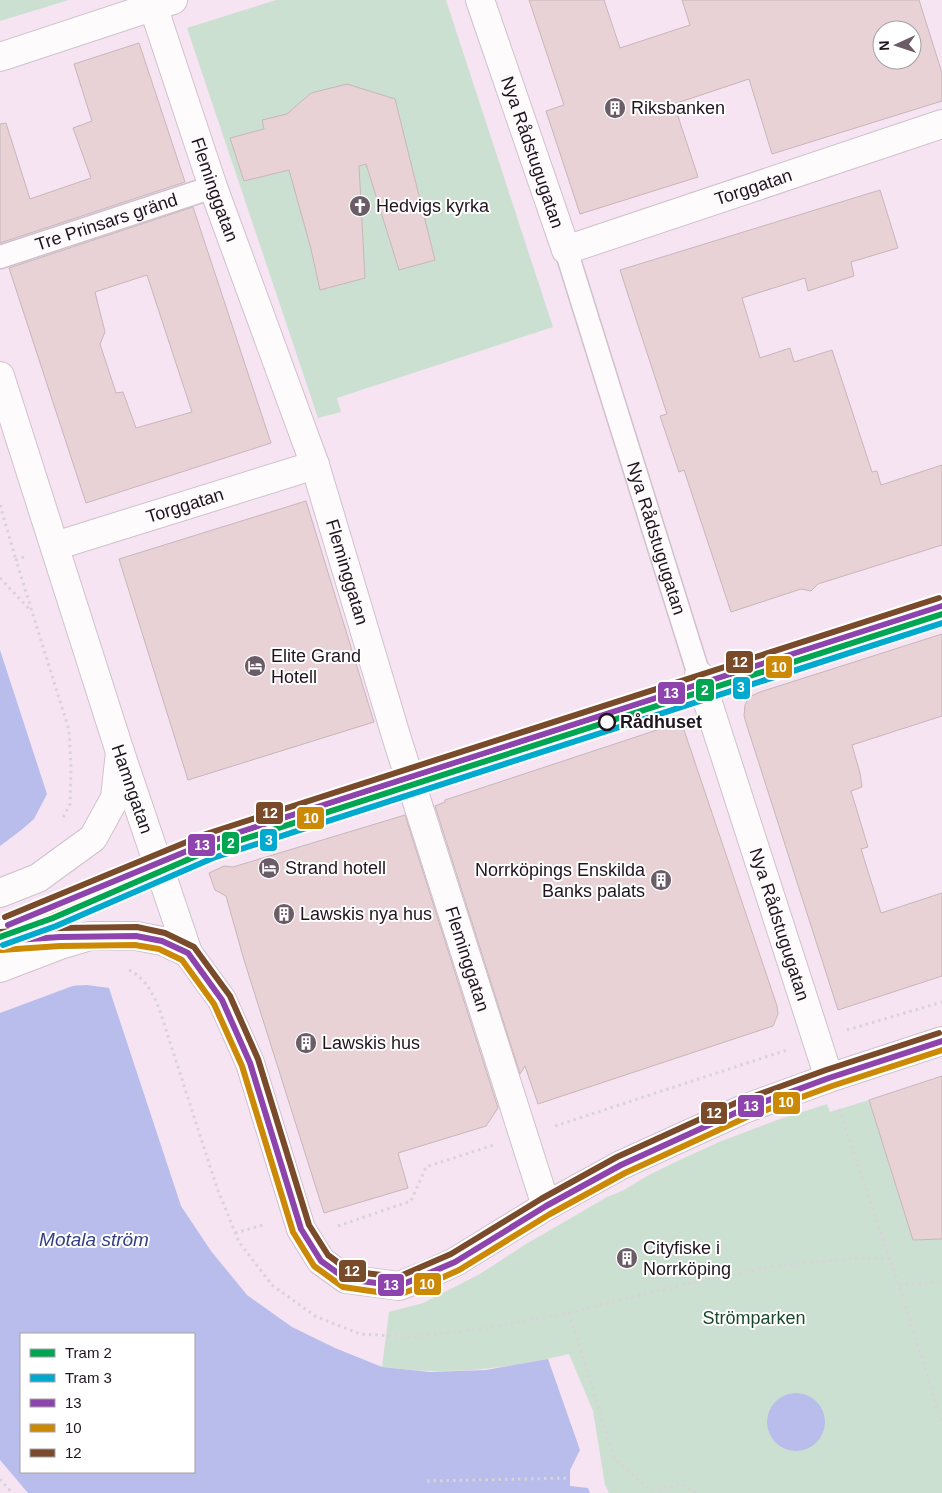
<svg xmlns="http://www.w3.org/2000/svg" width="942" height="1493" viewBox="0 0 942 1493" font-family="Helvetica,sans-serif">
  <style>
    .green { fill: #cce0d2 }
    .water { fill: #b8bdec; fill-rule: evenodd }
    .pier { fill: #f6e4f2 }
    .building { fill: #e8d2d5; stroke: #c6b6bb; fill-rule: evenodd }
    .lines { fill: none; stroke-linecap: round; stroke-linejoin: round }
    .service-casing { stroke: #d0c1cd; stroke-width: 18 }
    .pedestrian-casing { stroke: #d0c1cd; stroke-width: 25 }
    .minor-casing { stroke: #d0c1cd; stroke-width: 30 }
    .tertiary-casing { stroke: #d0c1cd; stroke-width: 30 }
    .secondary-casing { stroke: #d0c1cd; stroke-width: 30 }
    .path { stroke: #d8d3d7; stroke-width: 3; stroke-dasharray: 2.5 4; stroke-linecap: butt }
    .service { stroke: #fefbfd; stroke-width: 15 }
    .pedestrian { stroke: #fefbfd; stroke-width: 22 }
    .minor { stroke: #fefbfd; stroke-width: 28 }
    .tertiary { stroke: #fefbfd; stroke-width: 28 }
    .secondary { stroke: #fefbfd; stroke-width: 28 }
    .bus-1-casing { stroke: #fff; stroke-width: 10 }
    .bus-2-casing { stroke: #fff; stroke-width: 10 }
    .bus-3-casing { stroke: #fff; stroke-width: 10 }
    .bus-1 { stroke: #8e44ad; stroke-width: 6 }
    .bus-2 { stroke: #cc8906; stroke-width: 6 }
    .bus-3 { stroke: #7a4b2a; stroke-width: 6 }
    .tram-1-casing { stroke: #fff; stroke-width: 10 }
    .tram-2-casing { stroke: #fff; stroke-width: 10 }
    .tram-1 { stroke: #00a651; stroke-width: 6 }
    .tram-2 { stroke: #00a9ce; stroke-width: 6 }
    .stop-dot { fill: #fff; stroke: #20141e; stroke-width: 2.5 }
    .labels { text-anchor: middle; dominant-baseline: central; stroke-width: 4; stroke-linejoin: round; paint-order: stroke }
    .poi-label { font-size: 18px; fill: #20141e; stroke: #fff; text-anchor: start }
    .street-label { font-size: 18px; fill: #20141e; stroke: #fff }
    .stop-label { font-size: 18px; font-weight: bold; fill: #20141e; stroke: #fff; text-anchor: start }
    .park-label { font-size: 18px; fill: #18472a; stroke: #fff }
    .water-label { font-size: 19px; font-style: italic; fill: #333e85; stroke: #fff }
    .line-badge { stroke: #fff; stroke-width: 2 }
    .badge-label { font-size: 14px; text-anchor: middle; font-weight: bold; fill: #fff }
  </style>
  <rect width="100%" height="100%" fill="#f6e4f2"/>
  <path class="green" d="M0 0H69L0 21Z
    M276 0H446L553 327 337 398 341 412 318 418 187 28Z
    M869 1100 913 1240 942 1239V1493H609L605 1485 593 1411 569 1354C524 1365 478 1372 432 1371 415 1371 398 1368 382 1367L389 1312 423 1303 480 1274 526 1244 607 1197 624 1190 647 1176 669 1165 719 1142 777 1120 827 1104 830 1112Z"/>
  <path class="water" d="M0 650 47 794 34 819 12 838 68 986 87 985 109 988 181 1206 211 1251 247 1295 292 1327 335 1348 382 1367 430 1372 486 1370 548 1359 580 1450 570 1470V1486L588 1488 590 1493H28L0 1460ZM21 1334H194V1472H21Z
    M767 1422a29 29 0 1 1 58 0a29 29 0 1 1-58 0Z"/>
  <path class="pier" d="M20 831 21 834 15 839 70 984H78L0 1013V846Z"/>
  <path class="building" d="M529 0H604L620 48 690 25 682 0H919L942 73V101L772 154 749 79 674 104 698 177 580 214 546 111 564 105ZM882 30H912V60H882Z
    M139 43 185 182 0 243V124L6 123 30 199 91 178 73 128 92 121 74 64Z
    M347 84 395 99 435 260 399 270 366 164 359 166 365 278 320 290 311 249 289 170 244 181 230 138 264 129 262 120 287 114 311 93Z
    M880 190 898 248 851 262 854 276 808 291 805 278 742 298 760 358 790 348 794 362 832 350 872 472 877 471 881 485 942 465V545L818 584 811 591 801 589 731 612 684 470 679 472 660 416 667 414 620 270Z
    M193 207 271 443 86 503 9 268ZM147 275 192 412 136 428 123 392 116 393 100 344 105 332 95 292Z
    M306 501 374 722 188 780 119 559Z
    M942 634V716L852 745 860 773 862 787 851 791 868 847 861 849 881 913 942 893V976L838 1010 747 726 744 716 745 705 749 697 760 692Z
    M682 724 777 1006 778 1014 773 1026 538 1104 525 1066 520 1074 435 806 445 802V800L542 768 669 726Z
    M405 815 498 1108 486 1126 398 1153 408 1188 324 1213 244 960 226 896 215 890 209 873 224 866 233 867Z
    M942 1076V1239L913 1240 869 1100Z"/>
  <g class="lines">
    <g class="service-casing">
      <path id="service" d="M0 928C70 901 138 868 209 842L942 606
        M0 941 58 937"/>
    </g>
    <g class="pedestrian-casing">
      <g id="pedestrian">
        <path id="s1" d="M566 250 699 675"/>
        <path id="s2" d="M0 257 213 187"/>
      </g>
    </g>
    <g class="minor-casing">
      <g id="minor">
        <path id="s3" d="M151 0 213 187 315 465 397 739 546 1206"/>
        <path id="s4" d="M480 0 566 250 942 124"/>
        <path d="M0 57 173 0"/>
        <path id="s5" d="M55 546 315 465"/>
        <path id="s6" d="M699 675 829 1078"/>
        <path d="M120 752 188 953 222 1000 250 1063 301 1229 321 1261 346 1279 399 1286 425 1276 455 1262 546 1206 621 1165 744 1109 829 1078 942 1041"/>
      </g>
    </g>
    <g class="tertiary-casing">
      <path id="tertiary" d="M0 376 120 752"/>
    </g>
    <g class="secondary-casing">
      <path id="secondary" d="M0 893 38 878 93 838 115 798 120 752
        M0 968 63 944 90 936H136L162 941 188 953"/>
    </g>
    <path class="path" d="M0 505 16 560
      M24 557 16 560 69 730 71 768 70 804 63 818
      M0 578 31 611
      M129 970C145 978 152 992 159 1008L217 1188 239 1242 272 1285 315 1316 360 1334 413 1337 479 1329 569 1313 668 1288 769 1267 853 1258 891 1259
      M847 1030 942 1002
      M839 1109 899 1285 942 1424
      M555 1126 787 1050
      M338 1226 411 1201 426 1167 494 1145
      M235 1233 266 1224
      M899 1285 942 1282
      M569 1313 614 1458 651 1491 682 1484 696 1493
      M0 1479 12 1493
      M427 1481 570 1478"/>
    <use href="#service" class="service"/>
    <use href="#pedestrian" class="pedestrian"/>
    <use href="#minor" class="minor"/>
    <use href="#tertiary" class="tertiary"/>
    <use href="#secondary" class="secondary"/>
    <g class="bus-1-casing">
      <path id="bus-1" d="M8 925 209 842 942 606
        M0 941 60 937 136 936 162 941 188 953 222 1000 250 1063 301 1229 321 1261 346 1279 399 1286 455 1262 546 1206 621 1165 744 1109 829 1078 942 1041"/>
    </g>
    <g class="bus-2-casing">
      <path id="bus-2" d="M11 933 212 850 942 615
        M1 950 60 946 135 945 159 949 182 960 214 1004 242 1066 293 1232 314 1266 343 1287 398 1295 428 1284 459 1270 550 1214 625 1173 747 1117 832 1086 942 1050"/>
    </g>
    <g class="bus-3-casing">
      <path id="bus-3" d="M5 917 206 834 939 598
        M0 932 60 928 137 927 165 933 194 947 230 996 258 1059 309 1225 328 1255 349 1271 398 1277 451 1254 541 1199 617 1157 740 1101 826 1070 939 1033"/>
    </g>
    <use href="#bus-1" class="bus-1"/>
    <use href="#bus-2" class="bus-2"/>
    <use href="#bus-3" class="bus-3"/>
    <g class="tram-1-casing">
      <path id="tram-1" d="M0 937 53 918 210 850 942 614"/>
    </g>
    <g class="tram-2-casing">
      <path id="tram-2" d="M3 945 56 926 213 858 942 623"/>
    </g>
    <use href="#tram-1" class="tram-1"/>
    <use href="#tram-2" class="tram-2"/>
  </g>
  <defs>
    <g id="building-disc" transform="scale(1.125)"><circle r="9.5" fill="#6b5d68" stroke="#fff"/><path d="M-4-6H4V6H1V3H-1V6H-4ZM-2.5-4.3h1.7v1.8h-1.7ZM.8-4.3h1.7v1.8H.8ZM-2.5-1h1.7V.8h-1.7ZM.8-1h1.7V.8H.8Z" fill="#fff"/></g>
    <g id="church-disc" transform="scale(1.125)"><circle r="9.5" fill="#6b5d68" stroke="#fff"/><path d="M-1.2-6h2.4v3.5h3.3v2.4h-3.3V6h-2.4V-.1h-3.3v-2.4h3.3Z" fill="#fff"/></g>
    <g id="hotel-disc" transform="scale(1.125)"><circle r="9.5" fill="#6b5d68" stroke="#fff"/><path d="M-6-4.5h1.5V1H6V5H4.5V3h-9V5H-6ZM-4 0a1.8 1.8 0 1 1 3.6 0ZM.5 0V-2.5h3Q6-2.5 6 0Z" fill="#fff"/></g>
  </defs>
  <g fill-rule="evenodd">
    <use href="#building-disc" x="615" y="108"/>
    <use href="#church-disc" x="360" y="206"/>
    <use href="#hotel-disc" x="255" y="666"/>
    <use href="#hotel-disc" x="269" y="868"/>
    <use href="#building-disc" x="661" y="880"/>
    <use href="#building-disc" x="284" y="914"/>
    <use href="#building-disc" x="306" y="1043"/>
    <use href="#building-disc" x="627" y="1258"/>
  </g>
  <circle class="stop-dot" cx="607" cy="722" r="8"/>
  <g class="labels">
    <g class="poi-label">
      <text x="631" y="108">Riksbanken</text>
      <text x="376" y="206">Hedvigs kyrka</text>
      <text x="271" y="656">Elite Grand<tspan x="271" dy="21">Hotell</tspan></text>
      <text x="285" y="868">Strand hotell</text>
      <text x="645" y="870" text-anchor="end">Norrköpings Enskilda<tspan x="645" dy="21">Banks palats</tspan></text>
      <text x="300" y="914">Lawskis nya hus</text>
      <text x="322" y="1043">Lawskis hus</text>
      <text x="643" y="1248">Cityfiske i<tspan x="643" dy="21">Norrköping</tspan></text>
    </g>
    <g class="street-label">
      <text stroke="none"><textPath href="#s4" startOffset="161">Nya Rådstugugatan</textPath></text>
      <text stroke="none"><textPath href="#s4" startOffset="462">Torggatan</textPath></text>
      <text stroke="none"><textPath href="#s3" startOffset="200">Fleminggatan</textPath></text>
      <text stroke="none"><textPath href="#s2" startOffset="112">Tre Prinsars gränd</textPath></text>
      <text stroke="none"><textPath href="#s5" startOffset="136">Torggatan</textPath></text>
      <text stroke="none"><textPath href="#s1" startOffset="302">Nya Rådstugugatan</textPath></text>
      <text stroke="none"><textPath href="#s3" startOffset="605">Fleminggatan</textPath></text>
      <text transform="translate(132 789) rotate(71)">Hamngatan</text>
      <text stroke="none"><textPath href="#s6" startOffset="262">Nya Rådstugugatan</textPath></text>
      <text stroke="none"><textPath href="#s3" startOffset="1010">Fleminggatan</textPath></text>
    </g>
    <g class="stop-label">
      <text x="620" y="722">Rådhuset</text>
    </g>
    <g class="park-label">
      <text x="754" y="1318">Strömparken</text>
    </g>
    <g class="water-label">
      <text x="94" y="1239">Motala ström</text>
    </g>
  </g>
  <g class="line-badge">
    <rect x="725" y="650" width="29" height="24" rx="5" fill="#7a4b2a"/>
    <rect x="765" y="655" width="28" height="24" rx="5" fill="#cc8906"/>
    <rect x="732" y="676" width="19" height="24" rx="5" fill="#00a9ce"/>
    <rect x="695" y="678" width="20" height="24" rx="5" fill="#00a651"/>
    <rect x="657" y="681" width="29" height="24" rx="5" fill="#8e44ad"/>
    <rect x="255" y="801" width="29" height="24" rx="5" fill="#7a4b2a"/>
    <rect x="296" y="806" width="29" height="24" rx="5" fill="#cc8906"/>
    <rect x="259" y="828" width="19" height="24" rx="5" fill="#00a9ce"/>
    <rect x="221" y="831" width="19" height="24" rx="5" fill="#00a651"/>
    <rect x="187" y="833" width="29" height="24" rx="5" fill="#8e44ad"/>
    <rect x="772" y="1091" width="29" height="24" rx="5" fill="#cc8906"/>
    <rect x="737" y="1094" width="28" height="24" rx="5" fill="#8e44ad"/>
    <rect x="700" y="1101" width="28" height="24" rx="5" fill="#7a4b2a"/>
    <rect x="338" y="1259" width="29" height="24" rx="5" fill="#7a4b2a"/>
    <rect x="413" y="1272" width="29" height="24" rx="5" fill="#cc8906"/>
    <rect x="377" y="1273" width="28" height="24" rx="5" fill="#8e44ad"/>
  </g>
  <g class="badge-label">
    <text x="740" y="667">12</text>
    <text x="779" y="672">10</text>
    <text x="741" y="692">3</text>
    <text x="705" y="695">2</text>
    <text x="671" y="698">13</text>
    <text x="270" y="818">12</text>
    <text x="311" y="823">10</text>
    <text x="269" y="845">3</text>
    <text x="231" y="848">2</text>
    <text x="202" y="850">13</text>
    <text x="786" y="1107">10</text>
    <text x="751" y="1111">13</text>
    <text x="714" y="1118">12</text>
    <text x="352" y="1276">12</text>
    <text x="427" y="1289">10</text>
    <text x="391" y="1290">13</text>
  </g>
  <rect x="20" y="1333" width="175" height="140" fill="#ffffff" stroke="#a6a1a5"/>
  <rect x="30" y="1349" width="25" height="8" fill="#00a651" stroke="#a6a1a5"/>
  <text x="65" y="1358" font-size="15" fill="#20141e">Tram 2</text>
  <rect x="30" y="1374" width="25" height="8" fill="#00a9ce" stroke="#a6a1a5"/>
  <text x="65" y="1383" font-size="15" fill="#20141e">Tram 3</text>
  <rect x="30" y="1399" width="25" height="8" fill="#8e44ad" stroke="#a6a1a5"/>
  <text x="65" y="1408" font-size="15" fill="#20141e">13</text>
  <rect x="30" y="1424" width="25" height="8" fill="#cc8906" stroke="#a6a1a5"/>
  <text x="65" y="1433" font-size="15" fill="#20141e">10</text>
  <rect x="30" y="1449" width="25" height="8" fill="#7a4b2a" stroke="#a6a1a5"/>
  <text x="65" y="1458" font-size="15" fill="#20141e">12</text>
  <g transform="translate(897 45) rotate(267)"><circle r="24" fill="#ffffff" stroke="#a6a1a5"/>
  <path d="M0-4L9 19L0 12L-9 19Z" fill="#6b5d68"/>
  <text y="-8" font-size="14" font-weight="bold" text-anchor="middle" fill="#20141e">N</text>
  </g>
</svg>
